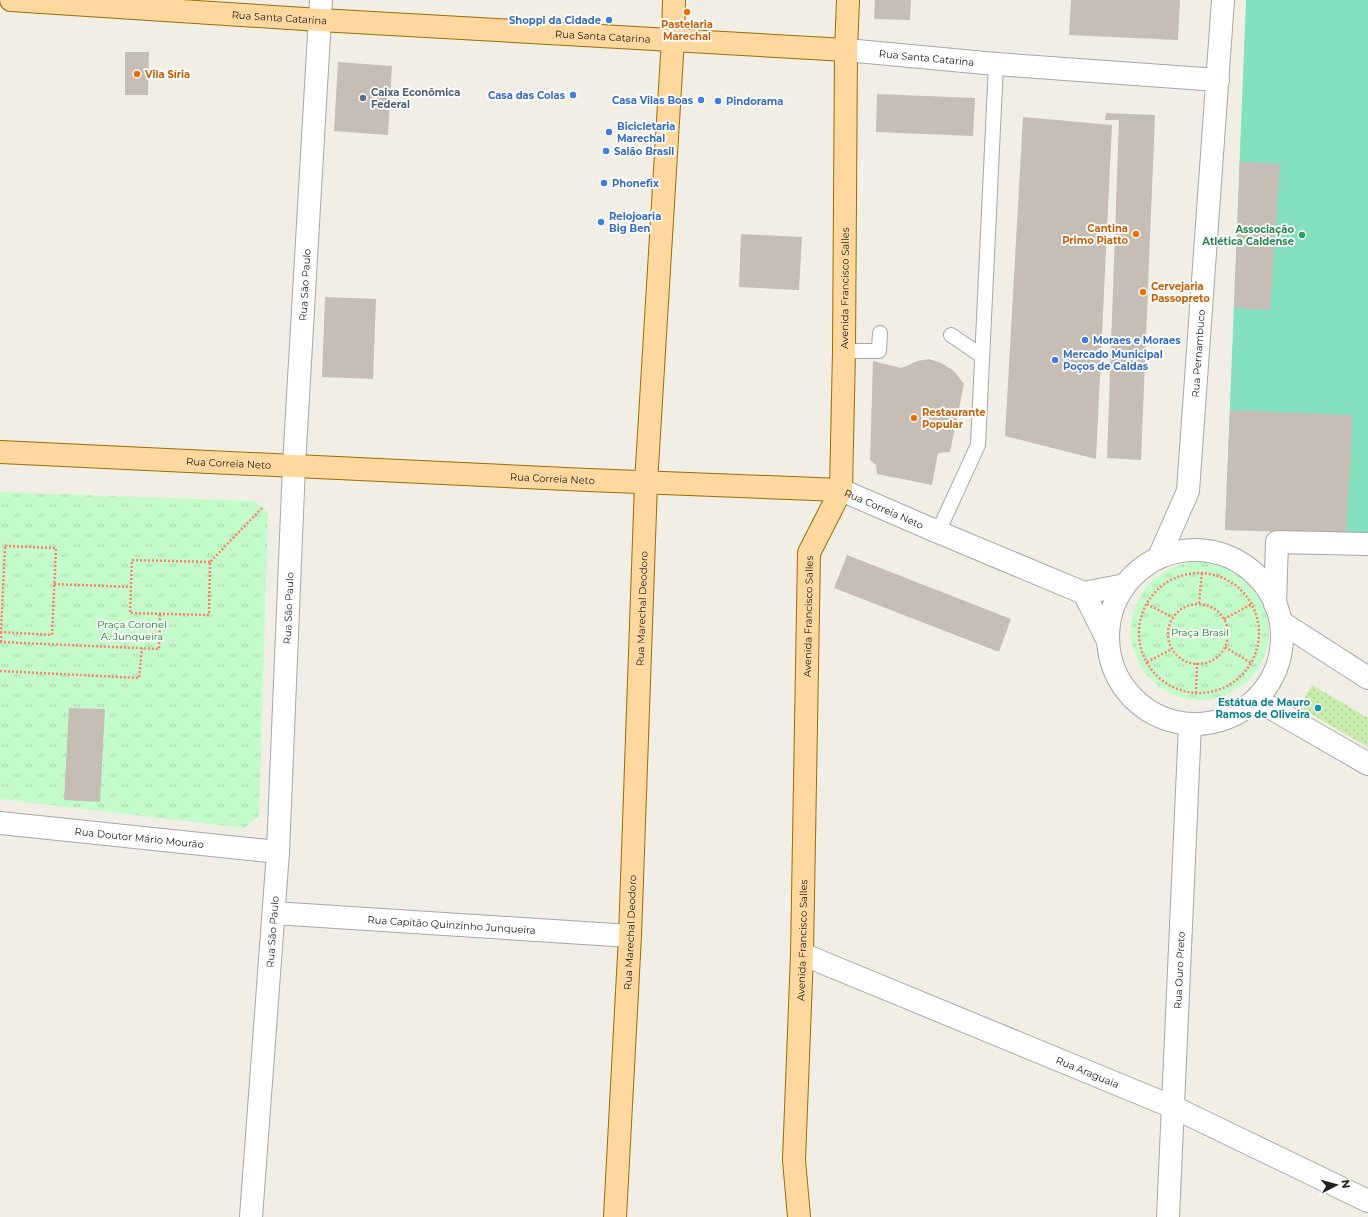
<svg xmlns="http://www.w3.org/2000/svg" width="1368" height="1217" viewBox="0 0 1368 1217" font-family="Montserrat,sans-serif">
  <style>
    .grass { fill: url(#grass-dots) }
    .park { fill: url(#park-tufts) }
    .pitch { fill: #83e1c0 }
    .building { fill: #c6beb5 }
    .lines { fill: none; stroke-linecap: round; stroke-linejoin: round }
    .service-casing { stroke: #a7a7a7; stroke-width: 16 }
    .minor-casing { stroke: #a7a7a7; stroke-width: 24 }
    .tertiary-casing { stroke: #a7a7a7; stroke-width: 24 }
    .primary-casing { stroke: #9c6d00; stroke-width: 24 }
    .path { stroke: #fd7f6b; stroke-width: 2.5; stroke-dasharray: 2 2; stroke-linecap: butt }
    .service { stroke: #fff; stroke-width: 14 }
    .minor { stroke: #fff; stroke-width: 22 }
    .tertiary { stroke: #fff; stroke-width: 22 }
    .primary { stroke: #fed89e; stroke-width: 22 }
    .food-dot { fill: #e8710a; stroke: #fff; stroke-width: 1.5 }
    .shop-dot { fill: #3f7fe0; stroke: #fff; stroke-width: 1.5 }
    .service-dot { fill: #5c6f8a; stroke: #fff; stroke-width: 1.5 }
    .leisure-dot { fill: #2e9e5b; stroke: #fff; stroke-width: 1.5 }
    .culture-dot { fill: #0f9aa8; stroke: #fff; stroke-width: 1.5 }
    .labels { text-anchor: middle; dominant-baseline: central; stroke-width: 3.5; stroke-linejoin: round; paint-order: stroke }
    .street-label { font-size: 10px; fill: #202020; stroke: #fff }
    .shop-label { font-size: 10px; font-weight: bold; fill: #366cbe; stroke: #fff; text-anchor: start }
    .food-label { font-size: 10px; font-weight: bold; fill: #c56008; stroke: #fff; text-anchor: start }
    .service-label { font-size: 10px; font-weight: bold; fill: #4e5e75; stroke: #fff; text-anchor: start }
    .leisure-label { font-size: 10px; font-weight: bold; fill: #27864d; stroke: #fff; text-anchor: end }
    .park-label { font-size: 10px; fill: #098317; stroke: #fff }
    .culture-label { font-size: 10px; font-weight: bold; fill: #0d838f; stroke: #fff; text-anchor: end }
  </style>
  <defs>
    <pattern id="grass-dots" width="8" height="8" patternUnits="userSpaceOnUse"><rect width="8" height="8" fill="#c9ecac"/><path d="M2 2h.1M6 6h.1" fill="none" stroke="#acca94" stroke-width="1.8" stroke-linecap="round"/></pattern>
    <pattern id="park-tufts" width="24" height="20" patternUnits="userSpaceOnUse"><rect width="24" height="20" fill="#c3fbca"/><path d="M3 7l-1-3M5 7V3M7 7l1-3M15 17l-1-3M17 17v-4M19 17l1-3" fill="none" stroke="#a7d7ad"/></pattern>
  </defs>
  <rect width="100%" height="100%" fill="#f1eee6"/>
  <path class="grass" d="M1312 685 1368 718V747L1299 707Z"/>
  <path class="park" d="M0 492 253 501 263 507 268 514 259 816 244 828 0 799Z
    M1131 631a69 69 0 1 1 138 0a69 69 0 1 1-138 0Z"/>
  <path class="pitch" d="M1246 0H1368V534L1225 530Z"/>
  <path class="building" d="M875 0H911L910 20 874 19Z
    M1071 0H1180L1178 40 1069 35Z
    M125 52H149L148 95H125Z
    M338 62 392 66 388 135 334 131Z
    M877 94 975 98 973 136 876 132Z
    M1106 113 1155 115 1141 460 1107 458 1119 120H1105Z
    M1023 117 1112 125 1096 459 1005 436Z
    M1240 162 1280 164 1270 310 1234 308Z
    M741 234 802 237 799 290 739 287Z
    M325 297 376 299 373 379 322 377Z
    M929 359 941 363 954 371 964 384 950 452 938 453 932 485 877 474 876 465 870 460 873 361 901 368 909 365 917 361Z
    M1230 410 1352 415 1351 455 1346 534 1225 530Z
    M847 555 1011 619 999 652 834 588Z
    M69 708 105 709 100 802 64 800Z"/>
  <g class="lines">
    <g class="service-casing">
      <path id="service" d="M951 335 982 356
        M844 351H879L880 333
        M938 532 978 445 996 64"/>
    </g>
    <g class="minor-casing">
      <g id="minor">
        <path id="s1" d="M846 50 996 64 1218 80"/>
        <path d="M1275 604 1277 542 1368 544"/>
        <path id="s2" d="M0 823 278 852"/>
        <path id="s3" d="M274 913 630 936"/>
        <path id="s4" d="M802 954 1173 1107 1368 1201"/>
        <path id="s5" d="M251 1217 278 852 294 465 321 0"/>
      </g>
    </g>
    <g class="tertiary-casing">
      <g id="tertiary">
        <path id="s6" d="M841 490 938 532 1084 593 1125 585"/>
        <circle cx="1195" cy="637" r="87"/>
        <path id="s7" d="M1159 557 1188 491 1223 0"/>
        <path d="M1084 593 1108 641"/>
        <path d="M1281 622 1368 678"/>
        <path d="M1257 700 1368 764"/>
        <path id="s8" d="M1168 1217 1190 724"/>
      </g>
    </g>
    <g class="primary-casing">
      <g id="primary">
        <path id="s9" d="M11 0 320 20 846 50"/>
        <path id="s10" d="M0 452 588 480 841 490"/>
        <path id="s11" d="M615 1217 630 936 646 483 673 39 674 0"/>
        <path id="s12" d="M799 1217 794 1160 802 954 809 553 841 490 844 351 846 50 848 0"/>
      </g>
    </g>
    <path class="path" d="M5 546 56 548 52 635 1 632Z
      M210 562 132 560 130 613 209 615 210 562 263 507
      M1139 633a60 60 0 1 1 120 0a60 60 0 1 1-120 0Z
      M54 584 131 587
      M1199 603 1202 572
      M1147 604 1172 617
      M1168 634a30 30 0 1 1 60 0a30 30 0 1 1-60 0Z
      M1224 619 1252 604
      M0 642 159 649 160 614
      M1 642V632
      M1225 647 1251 663
      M1147 662 1172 649
      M0 671 139 678 142 648
      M1196 693 1197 663"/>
    <use href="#service" class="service"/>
    <use href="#minor" class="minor"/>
    <use href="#tertiary" class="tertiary"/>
    <use href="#primary" class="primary"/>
  </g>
  <g class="food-dot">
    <circle cx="687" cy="12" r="4"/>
    <circle cx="137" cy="74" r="4"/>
    <circle cx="1136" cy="234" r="4"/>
    <circle cx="1143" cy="292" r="4"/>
    <circle cx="914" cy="418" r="4"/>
  </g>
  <g class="shop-dot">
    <circle cx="609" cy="20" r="4"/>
    <circle cx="573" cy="95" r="4"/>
    <circle cx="701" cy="100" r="4"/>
    <circle cx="718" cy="101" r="4"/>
    <circle cx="609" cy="132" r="4"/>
    <circle cx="606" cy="151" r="4"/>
    <circle cx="604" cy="183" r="4"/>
    <circle cx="601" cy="222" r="4"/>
    <circle cx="1085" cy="340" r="4"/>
    <circle cx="1055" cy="360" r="4"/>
  </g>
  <circle class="service-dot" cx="363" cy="98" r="4"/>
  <circle class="leisure-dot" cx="1302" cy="235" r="4"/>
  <circle class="culture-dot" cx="1318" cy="708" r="4"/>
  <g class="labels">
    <g class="street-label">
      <text stroke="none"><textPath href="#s9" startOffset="269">Rua Santa Catarina</textPath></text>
      <text stroke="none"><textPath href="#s9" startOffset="593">Rua Santa Catarina</textPath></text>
      <text stroke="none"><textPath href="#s1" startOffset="81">Rua Santa Catarina</textPath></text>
      <text stroke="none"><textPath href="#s5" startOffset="934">Rua São Paulo</textPath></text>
      <text stroke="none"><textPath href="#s12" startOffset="937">Avenida Francisco Salles</textPath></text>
      <text stroke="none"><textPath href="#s7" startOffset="210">Rua Pernambuco</textPath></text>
      <text stroke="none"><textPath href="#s10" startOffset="229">Rua Correia Neto</textPath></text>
      <text stroke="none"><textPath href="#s10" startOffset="553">Rua Correia Neto</textPath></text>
      <text stroke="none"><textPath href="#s6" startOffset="47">Rua Correia Neto</textPath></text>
      <text stroke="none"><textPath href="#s11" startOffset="609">Rua Marechal Deodoro</textPath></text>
      <text stroke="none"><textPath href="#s5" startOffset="610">Rua São Paulo</textPath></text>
      <text stroke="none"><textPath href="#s12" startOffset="601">Avenida Francisco Salles</textPath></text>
      <text stroke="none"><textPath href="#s2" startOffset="140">Rua Doutor Mário Mourão</textPath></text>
      <text stroke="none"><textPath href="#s3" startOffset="178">Rua Capitão Quinzinho Junqueira</textPath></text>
      <text stroke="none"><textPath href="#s5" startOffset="286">Rua São Paulo</textPath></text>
      <text stroke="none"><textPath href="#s11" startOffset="285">Rua Marechal Deodoro</textPath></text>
      <text stroke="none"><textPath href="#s12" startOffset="277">Avenida Francisco Salles</textPath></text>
      <text stroke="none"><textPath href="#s8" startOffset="247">Rua Ouro Preto</textPath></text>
      <text stroke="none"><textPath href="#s4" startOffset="309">Rua Araguaia</textPath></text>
    </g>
    <g class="shop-label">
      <text x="601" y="20" text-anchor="end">Shoppi da Cidade</text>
      <text x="565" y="95" text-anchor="end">Casa das Colas</text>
      <text x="693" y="100" text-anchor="end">Casa Vilas Boas</text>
      <text x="726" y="101">Pindorama</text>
      <text x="617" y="126">Bicicletaria<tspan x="617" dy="12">Marechal</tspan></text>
      <text x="614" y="151">Salão Brasil</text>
      <text x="612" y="183">Phonefix</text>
      <text x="609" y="216">Relojoaria<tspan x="609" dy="12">Big Ben</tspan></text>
      <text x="1093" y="340">Moraes e Moraes</text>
      <text x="1063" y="354">Mercado Municipal<tspan x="1063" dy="12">Poços de Caldas</tspan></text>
    </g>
    <g class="food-label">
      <text x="687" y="24" text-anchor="middle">Pastelaria<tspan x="687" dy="12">Marechal</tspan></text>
      <text x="145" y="74">Vila Síria</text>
      <text x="1128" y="228" text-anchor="end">Cantina<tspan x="1128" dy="12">Primo Piatto</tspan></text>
      <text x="1151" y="286">Cervejaria<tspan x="1151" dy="12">Passopreto</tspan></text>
      <text x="922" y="412">Restaurante<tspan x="922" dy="12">Popular</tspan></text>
    </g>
    <g class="service-label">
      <text x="371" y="92">Caixa Econômica<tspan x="371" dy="12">Federal</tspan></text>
    </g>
    <g class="leisure-label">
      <text x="1294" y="229">Associação<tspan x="1294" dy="12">Atlética Caldense</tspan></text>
    </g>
    <g class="park-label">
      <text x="132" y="624">Praça Coronel<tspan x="132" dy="12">A. Junqueira</tspan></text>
      <text x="1200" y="632">Praça Brasil</text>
    </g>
    <g class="culture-label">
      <text x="1310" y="702">Estátua de Mauro<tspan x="1310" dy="12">Ramos de Oliveira</tspan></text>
    </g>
  </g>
  <g transform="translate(1336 1185) rotate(84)" stroke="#ffffff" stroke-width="3" paint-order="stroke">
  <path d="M0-3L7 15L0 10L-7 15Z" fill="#202020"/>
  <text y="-6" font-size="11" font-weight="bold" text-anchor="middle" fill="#202020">N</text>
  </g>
</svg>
